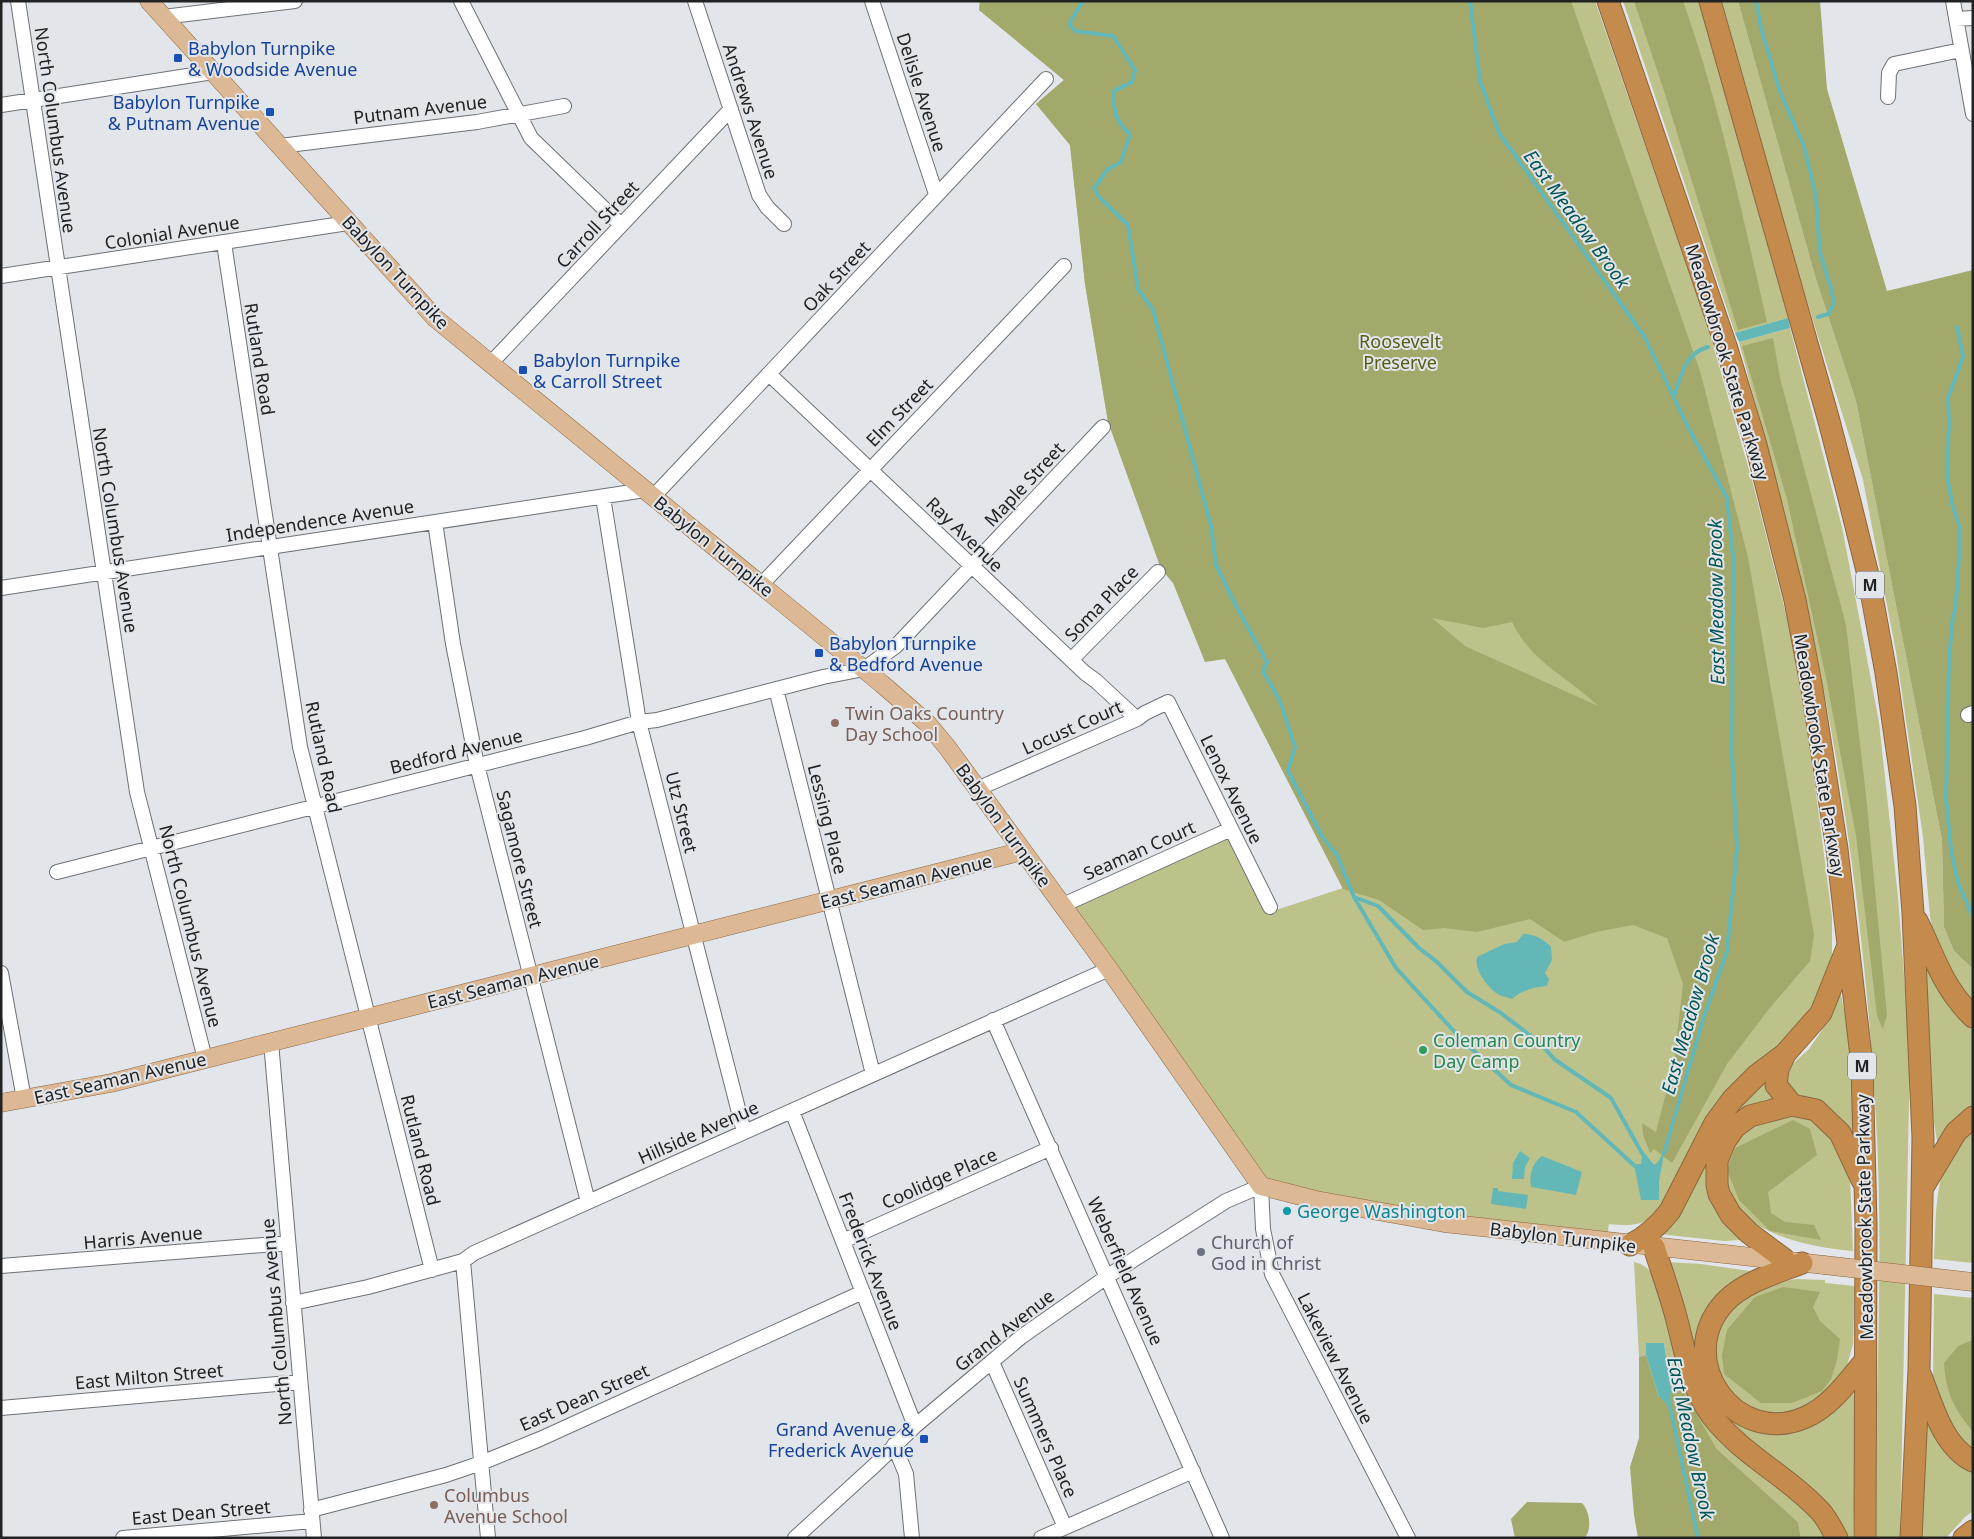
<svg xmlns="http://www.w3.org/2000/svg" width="1974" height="1539" viewBox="0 0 1974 1539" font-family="'Noto Sans',sans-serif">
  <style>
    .green { fill: #bdc28b }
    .forest { fill: #a3a86b; fill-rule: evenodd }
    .water { fill: #63b7b7 }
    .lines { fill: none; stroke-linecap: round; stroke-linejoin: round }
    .stream { stroke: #63b7b7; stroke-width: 4 }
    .minor-casing { stroke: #6d7175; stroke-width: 16 }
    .major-casing { stroke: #8b663e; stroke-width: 19 }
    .highway-casing { stroke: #8b663e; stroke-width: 23 }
    .minor { stroke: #fff; stroke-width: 14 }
    .major { stroke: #dcb994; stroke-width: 18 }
    .highway { stroke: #c58b4d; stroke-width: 21 }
    .major-bridge-casing { stroke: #8b663e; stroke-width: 19; stroke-linecap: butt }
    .major-bridge { stroke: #dcb994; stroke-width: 18 }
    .transit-dot { fill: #1a4fb4; stroke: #e2e6eb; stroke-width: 2 }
    .education-dot { fill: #8d6e63; stroke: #e2e6eb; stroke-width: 2 }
    .leisure-dot { fill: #2e9e5b; stroke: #e2e6eb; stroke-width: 2 }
    .culture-dot { fill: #0f9aa8; stroke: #e2e6eb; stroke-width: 2 }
    .worship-dot { fill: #6b7280; stroke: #e2e6eb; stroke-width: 2 }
    .labels { text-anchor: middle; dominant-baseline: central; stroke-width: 4; stroke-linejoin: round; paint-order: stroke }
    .shield { fill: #e2e6eb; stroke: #5a5d5f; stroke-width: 1 }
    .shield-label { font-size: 16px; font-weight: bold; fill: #202223 }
    .transit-label { font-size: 18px; fill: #164399; stroke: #e2e6eb; text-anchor: start }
    .street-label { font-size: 18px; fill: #202223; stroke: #e2e6eb }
    .park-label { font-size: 18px; fill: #585b16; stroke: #e2e6eb }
    .education-label { font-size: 18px; fill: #785e54; stroke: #e2e6eb; text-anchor: start }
    .leisure-label { font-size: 18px; fill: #27864d; stroke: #e2e6eb; text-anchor: start }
    .culture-label { font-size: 18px; fill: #0d838f; stroke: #e2e6eb; text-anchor: start }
    .worship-label { font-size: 18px; fill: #5b616d; stroke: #e2e6eb; text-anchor: start }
    .water-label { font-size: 19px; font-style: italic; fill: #055454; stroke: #e2e6eb }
  </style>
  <rect width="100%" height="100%" fill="#e2e6eb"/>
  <path class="green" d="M980 1H1595L1706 321 1752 480 1800 669 1832 917V957L1818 1002 1669 1200C1647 1224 1641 1227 1609 1224L1606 1243 1262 1187 1066 906 1229 833 1270 912 1343 888 1206 621 1108 422 1085 284 1070 145 1036 104 1064 80 979 10Z
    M1623 1H1699L1788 318 1735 333Z
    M1722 1H1738L1815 276 1856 401 1942 840 1944 927 1954 951 1973 969V1008L1938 953 1930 917 1923 837 1896 652 1863 480 1795 263Z
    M1790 328 1842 527 1879 722 1898 897 1910 1054 1900 1538H1873C1876 1398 1884 1258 1876 1119 1867 953 1845 788 1811 625 1791 530 1764 436 1739 342Z
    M1925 950 1973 1025V1110L1938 1147 1931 1103Z
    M1838 980 1849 1035 1854 1081 1856 1154 1803 1101 1783 1085 1786 1070 1809 1049 1822 1030Z
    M1770 1072 1780 1098 1764 1100 1740 1113 1710 1159 1741 1240 1724 1241 1658 1234 1723 1121Z
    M1789 1111 1813 1118 1839 1141 1850 1176 1853 1251C1816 1247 1786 1242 1754 1223L1750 1226 1730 1203 1723 1156 1735 1133Z
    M1973 1124V1263L1934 1259C1936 1224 1934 1187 1949 1155 1953 1144 1965 1133 1973 1124Z
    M1634 1262C1644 1264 1650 1270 1656 1278L1695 1405 1809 1507 1828 1538H1801L1798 1522 1717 1449 1675 1377 1676 1385 1671 1389 1664 1343H1646V1355L1639 1357Z
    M1667 1262 1701 1264 1764 1273 1713 1302 1703 1378 1774 1429 1853 1381 1856 1446 1853 1538H1843L1750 1446 1701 1387Z
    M1797 1279 1825 1280V1283L1855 1286 1853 1344 1847 1366 1829 1394 1799 1414 1765 1416 1740 1405 1721 1388 1713 1329 1732 1301 1773 1282Z
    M1934 1294 1973 1298V1453L1944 1420 1933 1376Z
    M1924 1395 1973 1468V1511L1965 1517 1946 1538H1921Z"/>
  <path class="forest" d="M980 1H1571L1700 371 1748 557 1814 935 1810 961 1769 1009 1727 1064 1672 1163 1654 1149 1650 1153 1643 1135 1642 1123 1656 1132 1674 1062 1683 984 1667 938 1633 925 1596 932 1564 942 1530 919 1477 932 1444 928 1423 930 1379 900 1343 889 1225 659 1205 662 1173 583 1161 569 1108 422 1085 284 1070 145 1036 104 1064 80 979 10ZM1432 618 1483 628 1512 622C1532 663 1567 676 1598 706L1465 646Z
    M1634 1H1683C1720 105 1742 214 1767 322L1738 330 1665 94Z
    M1738 1H1820L1827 89 1887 291 1973 270V969L1954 951 1944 927 1942 840 1856 401 1815 276Z
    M1773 338 1780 378 1846 625 1866 795 1887 1015 1883 1029 1877 1016 1856 835 1826 678 1787 499 1742 346Z
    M1793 1120 1810 1129 1817 1155 1768 1192 1771 1213 1785 1222 1814 1225 1821 1240 1770 1231 1739 1200 1727 1170 1735 1148Z
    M1783 1287 1820 1292 1813 1307 1820 1321 1840 1339 1837 1360 1831 1379 1822 1391 1792 1403H1761L1724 1374 1722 1355 1727 1330 1755 1297Z
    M1973 1340V1432C1954 1408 1946 1394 1944 1363L1958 1346Z
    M1646 1355 1659 1397 1676 1385 1674 1375 1717 1449 1798 1522 1801 1538H1638L1634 1515 1630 1467 1639 1438V1357Z
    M1527 1502 1582 1503C1590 1512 1592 1528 1585 1538H1515L1511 1519Z"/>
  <path class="water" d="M1788 318 1790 328 1739 342 1735 333Z
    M1523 934C1534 934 1544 939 1551 947L1552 960 1545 973 1549 979 1547 986C1534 987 1522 990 1512 999 1507 997 1500 996 1496 993 1486 985 1474 969 1477 957L1504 944 1517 942Z
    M1665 1149 1659 1181V1200H1641L1634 1164H1641L1643 1151 1654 1165 1658 1162Z
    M1520 1151 1530 1158 1525 1167 1524 1179H1512L1513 1163Z
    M1542 1156 1582 1172 1576 1195 1531 1187C1529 1175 1532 1163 1542 1156Z
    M1493 1188H1498V1191L1528 1195 1526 1209 1491 1204Z
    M1646 1343H1664L1671 1389 1670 1407 1659 1397 1646 1355Z"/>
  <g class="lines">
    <path class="stream" d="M1083 1 1069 24 1075 31 1113 36 1135 70 1132 82 1114 91C1113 110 1115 121 1130 134L1121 162 1108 169 1094 188 1099 197 1128 225 1138 289 1153 310 1211 526 1216 565 1236 606 1267 662 1263 671 1280 701 1295 747 1288 771 1323 838 1337 855 1354 897 1378 906 1419 948 1437 962 1467 992 1501 1013 1541 1044 1554 1059 1611 1098 1643 1155
      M1470 1 1480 81 1499 133 1644 336 1689 429 1727 498 1733 557 1732 754 1737 849 1727 951 1703 1020 1664 1153
      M1756 1 1761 28 1780 92 1804 146 1816 197 1820 253 1831 288 1834 304 1828 314 1818 317
      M1957 327 1963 357 1948 398 1949 423 1947 475 1952 504 1959 526V557L1956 603 1952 623 1949 661 1946 800 1951 850 1958 883 1973 917
      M1674 397C1680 377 1685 353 1708 347
      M1354 897 1396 968 1463 1041 1511 1085 1576 1112 1637 1168
      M1669 1402 1698 1538"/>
    <g class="minor-casing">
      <path id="minor" d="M18 1 137 792 205 1059
        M461 1 531 138 621 225
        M695 1 759 195 767 207 784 224
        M872 1 936 194
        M1953 1 1973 114
        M163 17 295 1
        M1956 19 1973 18
        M1888 97 1889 73 1894 64 1961 50
        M1 105 213 72
        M280 146 477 122 564 106
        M224 243 300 747 432 1270
        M1 276 348 223
        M490 364 731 109
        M769 374 1085 673 1096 681 1137 719
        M603 497 639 722 744 1132
        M653 497 1046 79
        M435 522 453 644 477 765 588 1202
        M761 585 1064 266
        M1 588 645 490
        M1071 660 1158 572
        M776 689 873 1074
        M1968 715 1973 713
        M977 789 1137 719 1145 713 1168 702 1270 907
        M57 872 585 738 639 722 657 720 823 677 864 669 896 646 1103 427
        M1063 905 1231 829
        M1 973 24 1099
        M993 1020 1222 1538
        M271 1042 314 1538
        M792 1111 915 1426
        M843 1241 1051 1148
        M463 1261 488 1538
        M1 1266 288 1243
        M293 1303 368 1287 463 1261 474 1253 1109 969
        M992 1362 1065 1527
        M1 1408 300 1382
        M894 1445 906 1474 912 1538
        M311 1510 446 1475 481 1463 540 1439 863 1292
        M123 1538 312 1521
        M795 1538 876 1464 915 1426 1021 1337 1108 1276 1226 1201 1261 1186 1263 1229 1272 1274 1408 1538
        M1041 1538 1193 1471"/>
    </g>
    <g class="major-casing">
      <path id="major" d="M149 1 435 318 882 684 927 723 947 747 1109 969 1261 1186 1316 1200 1444 1223 1824 1265
        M1 1103 111 1083 1023 851"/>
    </g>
    <g class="highway-casing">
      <path id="highway" d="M1608 1 1727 349 1756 445 1795 600 1812 689 1837 849 1862 1065 1866 1224 1865 1538
        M1710 1 1829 421 1850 502 1868 575 1886 673 1905 806 1913 913 1923 1138 1919 1369 1911 1538
        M1917 921C1935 957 1942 987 1973 1017
        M1785 1054 1778 1069 1776 1085 1792 1105
        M1923 1187 1956 1132 1973 1117
        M1630 1245C1646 1237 1659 1225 1670 1211L1715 1123 1732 1100 1757 1075 1785 1054 1821 1013 1847 948
        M1654 1247C1661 1269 1669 1291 1675 1313 1685 1349 1689 1385 1712 1416 1742 1455 1788 1476 1821 1512 1827 1519 1832 1529 1837 1538
        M1784 1259 1749 1233 1731 1215 1719 1194 1717 1185V1161L1725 1141 1735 1127 1750 1116 1792 1105 1816 1110 1840 1133 1862 1180
        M1802 1263C1776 1273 1744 1282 1725 1302 1672 1359 1735 1449 1806 1417 1831 1406 1848 1381 1865 1361
        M1921 1376C1932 1404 1943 1447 1973 1461
        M1964 1538 1973 1531"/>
    </g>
    <use href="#minor" class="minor"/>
    <use href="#major" class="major"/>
    <use href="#highway" class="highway"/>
    <g class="major-bridge-casing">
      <path id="major-bridge" d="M1824 1265 1973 1282"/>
    </g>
    <use href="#major-bridge" class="major-bridge"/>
  </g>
  <g class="transit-dot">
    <rect x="173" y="53" width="10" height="10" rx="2.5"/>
    <rect x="265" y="107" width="10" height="10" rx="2.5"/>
    <rect x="518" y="365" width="10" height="10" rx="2.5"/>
    <rect x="814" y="648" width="10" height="10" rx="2.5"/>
    <rect x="919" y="1434" width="10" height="10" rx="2.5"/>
  </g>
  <g class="education-dot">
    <circle cx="835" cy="723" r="5"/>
    <circle cx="434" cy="1505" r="5"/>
  </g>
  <circle class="leisure-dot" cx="1423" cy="1050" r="5"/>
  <circle class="culture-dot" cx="1287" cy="1211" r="5"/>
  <circle class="worship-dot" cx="1201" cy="1252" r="5"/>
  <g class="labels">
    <g class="shield">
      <rect x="1856" y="571.5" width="28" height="27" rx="4"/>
      <rect x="1848" y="1052.5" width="28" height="27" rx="4"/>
    </g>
    <g class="shield-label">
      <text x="1870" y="585">M</text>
      <text x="1862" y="1066">M</text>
    </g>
    <g class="transit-label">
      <text x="188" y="48">Babylon Turnpike<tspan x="188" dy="21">&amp; Woodside Avenue</tspan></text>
      <text x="260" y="102" text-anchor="end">Babylon Turnpike<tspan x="260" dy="21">&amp; Putnam Avenue</tspan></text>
      <text x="533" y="360">Babylon Turnpike<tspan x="533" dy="21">&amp; Carroll Street</tspan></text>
      <text x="829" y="643">Babylon Turnpike<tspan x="829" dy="21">&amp; Bedford Avenue</tspan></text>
      <text x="914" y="1429" text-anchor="end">Grand Avenue &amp;<tspan x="914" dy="21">Frederick Avenue</tspan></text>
    </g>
    <g class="street-label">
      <text transform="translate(922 92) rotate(72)">Delisle Avenue</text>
      <text transform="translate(420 109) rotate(-7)">Putnam Avenue</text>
      <text transform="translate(751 111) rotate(72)">Andrews Avenue</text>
      <text transform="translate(56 130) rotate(82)">North Columbus Avenue</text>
      <text transform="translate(597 224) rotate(-47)">Carroll Street</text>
      <text transform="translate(172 232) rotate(-9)">Colonial Avenue</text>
      <text transform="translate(396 272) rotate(47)">Babylon Turnpike</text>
      <text transform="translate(836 276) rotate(-47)">Oak Street</text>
      <text transform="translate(260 359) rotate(81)">Rutland Road</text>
      <text transform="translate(1728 362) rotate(73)">Meadowbrook State Parkway</text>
      <text transform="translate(899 412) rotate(-46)">Elm Street</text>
      <text transform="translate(1024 484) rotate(-47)">Maple Street</text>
      <text transform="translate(320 520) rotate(-9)">Independence Avenue</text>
      <text transform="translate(116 530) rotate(81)">North Columbus Avenue</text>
      <text transform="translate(965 534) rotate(44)">Ray Avenue</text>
      <text transform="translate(714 546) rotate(39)">Babylon Turnpike</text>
      <text transform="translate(1101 603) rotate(-46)">Soma Place</text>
      <text transform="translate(1072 727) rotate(-24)">Locust Court</text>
      <text transform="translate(456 751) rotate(-14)">Bedford Avenue</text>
      <text transform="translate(1820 755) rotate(81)">Meadowbrook State Parkway</text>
      <text transform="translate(324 757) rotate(78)">Rutland Road</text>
      <text transform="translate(1232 789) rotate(64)">Lenox Avenue</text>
      <text transform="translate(682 812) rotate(76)">Utz Street</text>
      <text transform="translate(828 819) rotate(76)">Lessing Place</text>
      <text transform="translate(1004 825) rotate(54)">Babylon Turnpike</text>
      <text transform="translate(1139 850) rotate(-24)">Seaman Court</text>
      <text transform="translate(520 859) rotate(76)">Sagamore Street</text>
      <text transform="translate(906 881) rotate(-14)">East Seaman Avenue</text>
      <text transform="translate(191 926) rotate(76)">North Columbus Avenue</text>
      <text transform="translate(513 981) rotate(-14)">East Seaman Avenue</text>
      <text transform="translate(120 1078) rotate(-13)">East Seaman Avenue</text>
      <text transform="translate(698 1132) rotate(-24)">Hillside Avenue</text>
      <text transform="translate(421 1150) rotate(76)">Rutland Road</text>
      <text transform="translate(939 1178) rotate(-24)">Coolidge Place</text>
      <text transform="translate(1864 1217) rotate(-91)">Meadowbrook State Parkway</text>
      <text transform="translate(143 1237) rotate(-5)">Harris Avenue</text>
      <text transform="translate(1563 1237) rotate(7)">Babylon Turnpike</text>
      <text transform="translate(871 1261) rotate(69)">Frederick Avenue</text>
      <text transform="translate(1126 1271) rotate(66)">Weberfield Avenue</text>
      <text transform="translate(276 1322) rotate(-95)">North Columbus Avenue</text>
      <text transform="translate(1004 1330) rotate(-38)">Grand Avenue</text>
      <text transform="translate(1336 1358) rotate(63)">Lakeview Avenue</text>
      <text transform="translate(149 1376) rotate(-5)">East Milton Street</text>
      <text transform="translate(584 1397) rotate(-24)">East Dean Street</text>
      <text transform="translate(1046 1437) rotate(66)">Summers Place</text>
      <text transform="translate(201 1512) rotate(-5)">East Dean Street</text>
    </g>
    <g class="park-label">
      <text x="1400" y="341">Roosevelt<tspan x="1400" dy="21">Preserve</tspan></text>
    </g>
    <g class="education-label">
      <text x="845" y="713">Twin Oaks Country<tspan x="845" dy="21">Day School</tspan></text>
      <text x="444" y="1495">Columbus<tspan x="444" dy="21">Avenue School</tspan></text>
    </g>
    <g class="leisure-label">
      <text x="1433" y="1040">Coleman Country<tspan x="1433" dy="21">Day Camp</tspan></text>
    </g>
    <g class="culture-label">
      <text x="1297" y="1211">George Washington</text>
    </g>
    <g class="worship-label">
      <text x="1211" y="1242">Church of<tspan x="1211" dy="21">God in Christ</tspan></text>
    </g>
    <g class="water-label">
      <text transform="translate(1577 219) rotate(54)">East Meadow Brook</text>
      <text transform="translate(1716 602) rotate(-91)">East Meadow Brook</text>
      <text transform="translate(1690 1014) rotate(-74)">East Meadow Brook</text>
      <text transform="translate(1691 1438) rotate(78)">East Meadow Brook</text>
    </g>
  </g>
  <rect width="1974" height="1539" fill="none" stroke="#202223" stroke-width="5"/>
</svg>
